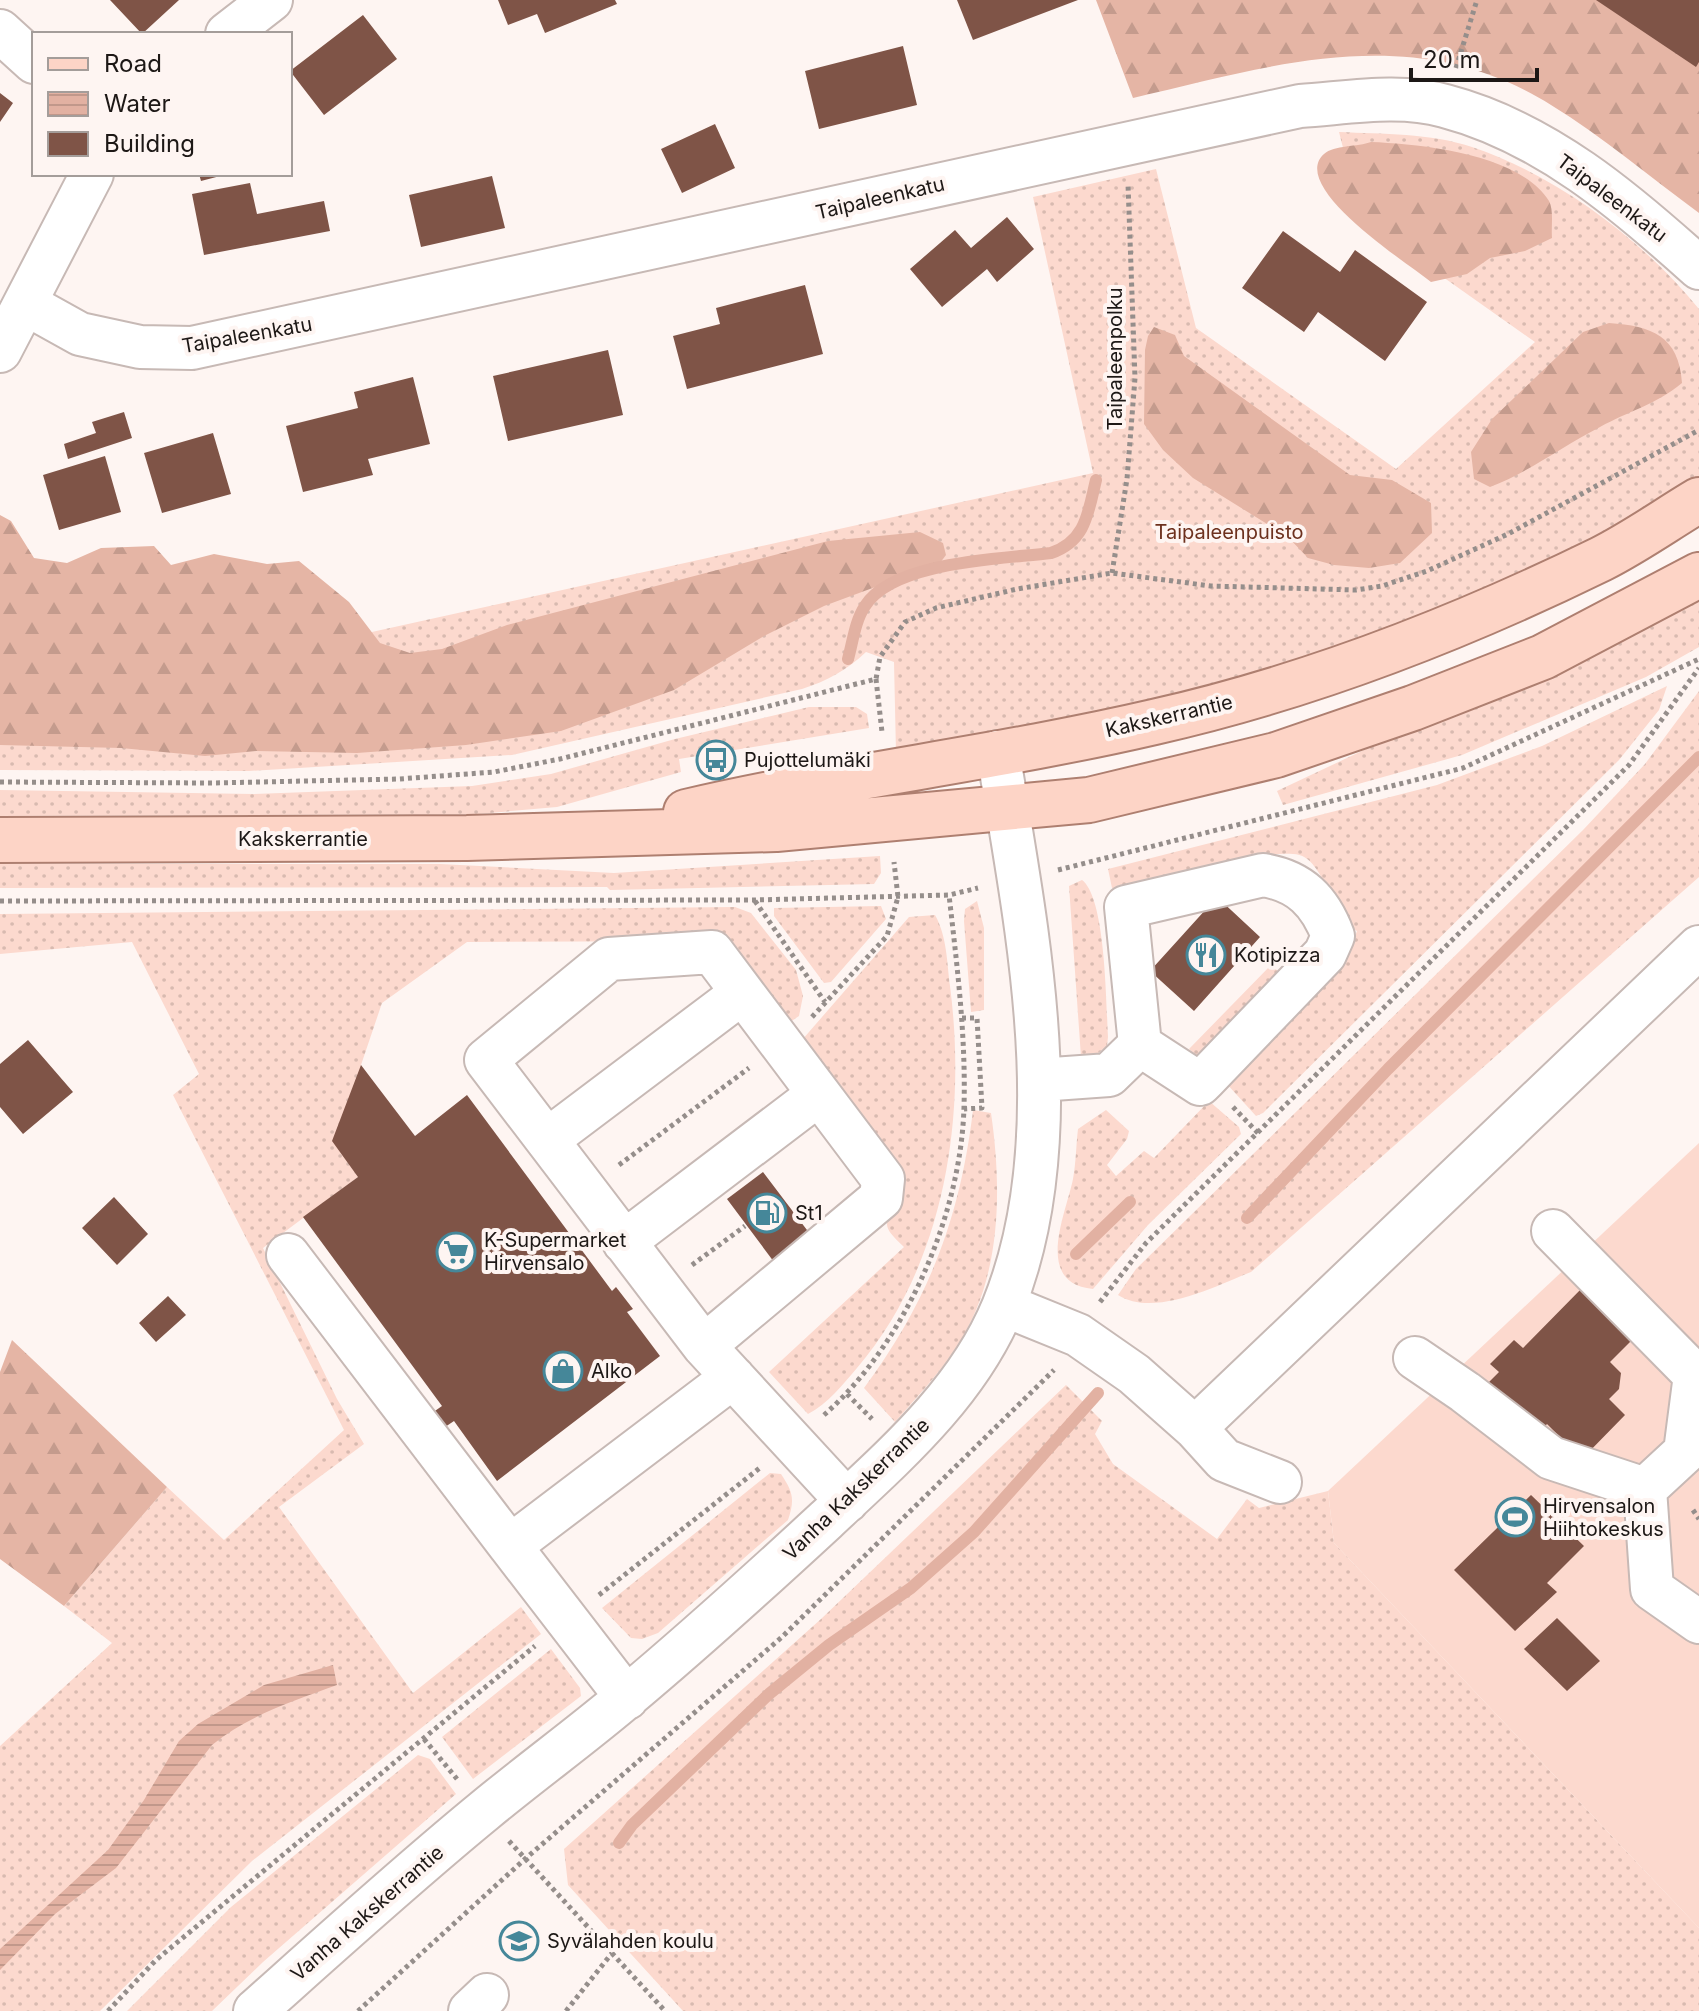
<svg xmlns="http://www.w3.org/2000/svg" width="1699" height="2011" viewBox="0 0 1699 2011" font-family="Inter,sans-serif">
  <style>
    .grass { fill: url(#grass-dots) }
    .forest { fill: url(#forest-firs) }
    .garden { fill: #fcd9ce }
    .water { fill: url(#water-rules) }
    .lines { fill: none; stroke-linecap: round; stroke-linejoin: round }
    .stream { stroke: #e2b1a2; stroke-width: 12 }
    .building { fill: #7f5447 }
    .minor-casing { stroke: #c7b9b5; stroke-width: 46 }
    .major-casing { stroke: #ae7f70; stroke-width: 48 }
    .path { stroke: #958e8b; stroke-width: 5; stroke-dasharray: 4 4; stroke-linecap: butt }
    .minor { stroke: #fff; stroke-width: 42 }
    .major { stroke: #fdd4c6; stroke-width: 44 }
    .labels { text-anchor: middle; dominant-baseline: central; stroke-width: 8; stroke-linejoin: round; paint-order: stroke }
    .street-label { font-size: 20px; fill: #1d1816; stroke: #fef5f2 }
    .park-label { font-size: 20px; fill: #6d311e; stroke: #fef5f2 }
    .poi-label { font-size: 20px; fill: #1d1816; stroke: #fef5f2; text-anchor: start }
  </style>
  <defs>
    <pattern id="grass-dots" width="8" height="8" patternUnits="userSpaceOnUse" patternTransform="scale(2)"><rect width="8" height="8" fill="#fcd9ce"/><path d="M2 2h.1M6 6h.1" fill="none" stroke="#d8bab0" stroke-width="1.8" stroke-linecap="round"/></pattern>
    <pattern id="forest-firs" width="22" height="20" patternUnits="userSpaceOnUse" patternTransform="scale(2)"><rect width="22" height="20" fill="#e5b5a5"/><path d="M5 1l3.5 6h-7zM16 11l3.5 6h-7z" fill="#c49b8d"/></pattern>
    <pattern id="water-rules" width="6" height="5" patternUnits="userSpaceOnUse" patternTransform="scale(2)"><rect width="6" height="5" fill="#e2b1a2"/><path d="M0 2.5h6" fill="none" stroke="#c1988b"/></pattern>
  </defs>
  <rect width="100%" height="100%" fill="#fef5f2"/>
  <path class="grass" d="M1339 132C1383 134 1430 133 1472 147 1556 175 1643 240 1699 309V481L1641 517 1473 601 1215 690 896 753 894 662 866 652C847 670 827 681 802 689L512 755 249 771 0 770V543L150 681 1093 473 1033 197 1156 169 1196 328 1396 469 1535 342 1361 219Z
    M1699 592V647L1646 677 1462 755 1283 805 1277 791Z
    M1667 686 1659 710 1619 760 1263 1113 1256 1116 1226 1083 1353 942 1357 931C1333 921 1330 885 1314 866 1309 859 1302 854 1293 854 1248 851 1163 878 1117 889L1112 888 1108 869 1437 785 1542 746Z
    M1699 691V877L1251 1272C1216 1286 1154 1318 1118 1295L1136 1269 1583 830 1645 764Z
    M809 707H856L867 714 869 728 679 759 681 772 557 807 478 814 0 816V790L254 794 472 786 551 774 675 739Z
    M880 856 881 873 874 884 610 890 607 887 0 888V864H440L614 873Z
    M1082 880C1106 898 1106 1004 1108 1037L1107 1046 1092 1058 1081 1057 1069 886Z
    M977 901 984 928V1010L971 1012 964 921 965 909Z
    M881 906 886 919 831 982 824 983 774 916V908Z
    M735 907 751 913 796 970 803 996 799 1016 790 1022 732 941 467 942 382 1003 361 1065 358 1177 263 1248 337 1399 364 1444 279 1507 413 1693 521 1607 541 1634 252 1861 100 2011H0V1746L112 1643 64 1606 167 1487 224 1540 344 1430 173 1095 199 1074 132 942 0 954V914Z
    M935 915C947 936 947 963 950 986 967 1117 945 1265 857 1368 843 1384 828 1404 808 1414L769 1372 904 1247C880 1224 884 1225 900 1198L802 1040 909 917Z
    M1271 965 1280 973 1198 1057 1189 1049Z
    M1209 1101 1239 1127 1241 1134 1148 1225 1093 1289C1033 1283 1066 1214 1073 1179 1076 1163 1076 1146 1078 1129L1106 1110 1129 1131 1127 1139 1107 1165 1116 1176 1144 1151 1154 1158Z
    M973 1110 991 1113C1002 1189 1002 1278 957 1346 939 1374 917 1397 895 1422L864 1388C929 1300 960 1218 973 1110Z
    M1066 1385 1102 1421 1095 1434 1113 1464 1217 1539 1247 1499 1259 1508 1328 1491 1334 1543 1699 1928V2011H683L568 1885 564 1849 821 1619Z
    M770 1473 781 1474C793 1492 795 1499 788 1520L658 1633 642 1639 631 1638 602 1608Z
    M551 1649 580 1688 581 1696 473 1779 442 1737Z
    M418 1755 430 1759 456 1794 263 1962 212 2011H127L231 1907Z"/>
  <path class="forest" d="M1096 0H1699V213C1650 177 1603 137 1551 105 1415 20 1278 64 1133 98Z
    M1371 142C1421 144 1520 154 1549 201 1554 210 1551 227 1552 238L1525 251 1490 258 1467 274 1431 282C1412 266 1287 187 1324 154 1334 145 1358 147 1371 142Z
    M1609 323C1652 326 1679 336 1682 383 1657 404 1629 411 1600 427 1563 446 1529 472 1490 487L1474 479 1471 452 1492 419 1583 332Z
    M1154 327 1175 335 1184 356 1350 475 1392 480 1431 503 1432 533 1400 563 1369 568 1334 565 1308 558 1288 537 1193 478 1163 450 1144 424 1145 350 1148 336Z
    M0 515 11 521 34 558 67 563 101 548 154 546 171 565 214 554 267 564 299 561 349 602 380 643 410 653 442 649 507 625 828 541 920 532 943 543 946 555 940 563 824 606 764 636 674 690 561 731 466 745 357 753 256 751 205 756 121 748 0 745Z
    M12 1340 167 1487 64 1606 0 1559V1372Z"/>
  <path class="garden" d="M1699 1143V1928L1334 1543 1328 1491Z"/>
  <path class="water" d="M333 1665 337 1685C293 1701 249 1715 212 1745L116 1868 55 1914 0 1970V1949L108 1850 144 1800 179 1741 198 1724 264 1685Z"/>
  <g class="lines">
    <path class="stream" d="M848 659C853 641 855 621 865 606 893 561 1003 559 1051 553 1086 541 1088 513 1096 480
      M1247 1218 1388 1069 1699 757
      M1076 1254 1130 1202
      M619 1843 632 1825 769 1694 829 1645 911 1588 974 1532 1098 1393"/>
  </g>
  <path class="building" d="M110 0H179L142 34Z
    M498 0H615L617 4 545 33 537 14 508 25Z
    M957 0H1078L973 40Z
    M1596 0H1699V62L1696 67Z
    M363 15 397 59 324 115 290 71Z
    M903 46 917 105 819 129 805 71Z
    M0 93 13 103 0 122Z
    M715 124 735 168 682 193 661 149Z
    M199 174H223L224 175 201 181Z
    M492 176 505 228 421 247 409 195Z
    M250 183 257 214 324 201 330 231 204 255 192 194Z
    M1007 217 1034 249 997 282 987 269 942 307 910 269 955 230 971 248Z
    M1283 231 1340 272 1355 250 1427 302 1385 361 1318 312 1304 332 1242 288Z
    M805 285 823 354 687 389 673 336 720 324 716 308Z
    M608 350 623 415 508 441 493 376Z
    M413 377 430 444 368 459 373 475 303 492 286 426 358 408 354 392Z
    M124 412 132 438 68 459 64 444 96 433 92 422Z
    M213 433 231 494 162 513 144 453Z
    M105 456 121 512 59 530 43 475Z
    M1217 897 1260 937 1194 1011 1150 971Z
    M28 1040 73 1092 23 1134 0 1107V1064Z
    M361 1065 415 1136 467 1095 612 1291 616 1287 633 1309 627 1312 660 1356 497 1481 454 1421 433 1435 422 1420 442 1406 303 1217 358 1177 332 1141Z
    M763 1172 810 1234 774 1262 727 1199Z
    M114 1197 148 1234 117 1265 82 1228Z
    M1583 1287 1634 1338 1610 1362 1621 1373 1619 1389 1609 1399 1625 1415 1582 1459 1547 1424 1534 1438 1484 1387 1499 1372 1490 1364 1514 1340 1523 1348Z
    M168 1296 186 1315 156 1342 139 1323Z
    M1531 1495 1584 1546 1547 1583 1557 1592 1515 1631 1454 1570Z
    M1557 1618 1600 1661 1567 1691 1524 1649Z"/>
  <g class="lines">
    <g class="minor-casing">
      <path id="minor" d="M0 31 34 62
        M227 34 271 0
        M26 304 80 334 140 347 192 348 1300 106C1347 103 1399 93 1445 106 1544 132 1625 201 1699 268
        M0 351 92 174
        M1039 1080 1109 1075 1140 1045 1126 907 1263 875C1300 881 1320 901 1333 936L1325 954 1205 1079 1200 1084 1140 1045
        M547 1140 742 993
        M624 1242 819 1094
        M288 1255 510 1546 733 1377
        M1004 1305 1078 1335 1134 1374 1195 1428 1224 1460 1280 1482
        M704 1346 486 1060 609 959 712 952 883 1179 881 1198 704 1346 847 1501
        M1415 1358 1465 1392 1551 1458 1645 1489 1685 1452 1695 1375 1553 1231
        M1195 1428 1699 947
        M1645 1489 1652 1589 1699 1622
        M510 1546 627 1698
        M255 2011C330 1944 406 1875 484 1811 531 1772 581 1736 628 1696 696 1639 761 1580 826 1520 893 1457 967 1394 1003 1307 1072 1138 1026 926 998 752
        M470 2011 487 1995"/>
    </g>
    <g class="major-casing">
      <path id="major" d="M686 812C840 776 999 758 1154 722 1309 687 1458 629 1601 559 1635 542 1667 519 1699 500
        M0 840 467 838 776 829 1089 800 1276 755 1413 708 1543 657 1699 575"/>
    </g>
    <path class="path" d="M1456 68 1477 0
      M1112 573 1127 479 1135 378 1128 184
      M876 679 882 732
      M0 782 212 783 399 779 494 772 560 759 876 679 880 657 905 622 936 608 1017 589 1112 573 1211 586 1356 590 1382 586 1427 571 1508 534 1699 430
      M1058 870 1463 768 1699 659
      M0 901 754 900 949 895 978 888
      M755 901 825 1002
      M812 1017 887 936 898 897 894 862
      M962 1018H977L982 1108 964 1109
      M1233 1107 1258 1133
      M619 1165 749 1068
      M692 1265 745 1226
      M1100 1302 1146 1243 1629 765 1699 668
      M847 1394 872 1419
      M824 1415C905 1344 961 1215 964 1107 966 1036 957 965 949 895
      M1693 1510 1699 1519
      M599 1595 761 1467
      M424 1739 457 1779
      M509 1841 665 2011
      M108 2011 156 1960 535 1646
      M358 2011 525 1859 782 1637 1054 1370
      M566 2011 612 1953"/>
    <use href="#minor" class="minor"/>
    <use href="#major" class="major"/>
  </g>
  <defs>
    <g id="bus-ring" transform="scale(2)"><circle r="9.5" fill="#fef5f2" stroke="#458799" stroke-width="1.5"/><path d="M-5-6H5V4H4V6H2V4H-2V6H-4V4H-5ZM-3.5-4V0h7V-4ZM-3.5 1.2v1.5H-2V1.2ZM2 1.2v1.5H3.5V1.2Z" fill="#458799"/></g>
    <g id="restaurant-ring" transform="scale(2)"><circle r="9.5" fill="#fef5f2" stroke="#458799" stroke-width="1.5"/><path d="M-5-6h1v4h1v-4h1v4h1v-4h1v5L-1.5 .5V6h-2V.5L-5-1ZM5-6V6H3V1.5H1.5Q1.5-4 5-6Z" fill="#458799"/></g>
    <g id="fuel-ring" transform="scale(2)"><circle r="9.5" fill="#fef5f2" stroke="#458799" stroke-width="1.5"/><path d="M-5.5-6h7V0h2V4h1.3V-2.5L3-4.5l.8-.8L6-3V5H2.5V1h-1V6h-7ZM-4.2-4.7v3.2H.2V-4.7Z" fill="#458799"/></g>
    <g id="supermarket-ring" transform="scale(2)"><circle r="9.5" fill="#fef5f2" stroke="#458799" stroke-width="1.5"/><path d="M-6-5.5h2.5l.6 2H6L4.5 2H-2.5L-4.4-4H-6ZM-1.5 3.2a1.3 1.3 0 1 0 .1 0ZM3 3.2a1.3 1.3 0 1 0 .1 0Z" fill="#458799"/></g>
    <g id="shop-ring" transform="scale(2)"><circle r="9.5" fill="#fef5f2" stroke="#458799" stroke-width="1.5"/><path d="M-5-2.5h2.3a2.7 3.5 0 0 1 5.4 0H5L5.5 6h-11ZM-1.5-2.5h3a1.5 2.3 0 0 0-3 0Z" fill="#458799"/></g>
    <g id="stadium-ring" transform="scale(2)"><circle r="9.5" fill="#fef5f2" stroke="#458799" stroke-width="1.5"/><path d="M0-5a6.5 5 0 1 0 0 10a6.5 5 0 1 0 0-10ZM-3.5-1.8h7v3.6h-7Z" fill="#458799"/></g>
    <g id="school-ring" transform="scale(2)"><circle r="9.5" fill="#fef5f2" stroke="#458799" stroke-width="1.5"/><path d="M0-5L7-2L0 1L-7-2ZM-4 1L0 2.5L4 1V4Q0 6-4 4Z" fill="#458799"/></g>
  </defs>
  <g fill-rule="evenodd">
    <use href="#bus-ring" x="716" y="760"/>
    <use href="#restaurant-ring" x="1206" y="955"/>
    <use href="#fuel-ring" x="767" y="1213"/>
    <use href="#supermarket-ring" x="456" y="1252"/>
    <use href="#shop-ring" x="563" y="1371"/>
    <use href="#stadium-ring" x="1515" y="1517"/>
    <use href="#school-ring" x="519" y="1941"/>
  </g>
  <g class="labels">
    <g class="street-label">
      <text transform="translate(880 198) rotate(-13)">Taipaleenkatu</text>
      <text transform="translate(1612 198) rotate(37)">Taipaleenkatu</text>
      <text transform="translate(247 335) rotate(-10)">Taipaleenkatu</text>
      <text transform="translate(1115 359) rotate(-90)">Taipaleenpolku</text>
      <text transform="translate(1169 716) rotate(-13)">Kakskerrantie</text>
      <text x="303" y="839">Kakskerrantie</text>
      <text transform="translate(856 1489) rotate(-44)">Vanha Kakskerrantie</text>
      <text transform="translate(367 1913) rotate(-41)">Vanha Kakskerrantie</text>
    </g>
    <g class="park-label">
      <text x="1229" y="532">Taipaleenpuisto</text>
    </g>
    <g class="poi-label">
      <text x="744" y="760">Pujottelumäki</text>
      <text x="1234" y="955">Kotipizza</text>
      <text x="795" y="1213">St1</text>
      <text x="484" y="1240">K-Supermarket<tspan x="484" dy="23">Hirvensalo</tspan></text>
      <text x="591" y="1371">Alko</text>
      <text x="1543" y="1506">Hirvensalon<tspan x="1543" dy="23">Hiihtokeskus</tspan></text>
      <text x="547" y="1941">Syvälahden koulu</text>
    </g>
  </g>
  <rect x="32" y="32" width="260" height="144" fill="#fef5f2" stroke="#a49d9a" stroke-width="2"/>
  <rect x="48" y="58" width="40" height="12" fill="#fdd4c6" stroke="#a49d9a" stroke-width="2"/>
  <text x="104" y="72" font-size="24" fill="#1d1816">Road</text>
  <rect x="48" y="92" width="40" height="24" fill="url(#water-rules)" stroke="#a49d9a" stroke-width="2"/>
  <text x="104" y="112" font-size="24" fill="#1d1816">Water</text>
  <rect x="48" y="132" width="40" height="24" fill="#7f5447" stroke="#a49d9a" stroke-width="2"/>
  <text x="104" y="152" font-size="24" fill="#1d1816">Building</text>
  <path d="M1411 68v12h126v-12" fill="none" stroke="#1d1816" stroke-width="4"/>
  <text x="1423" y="68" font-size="24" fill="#1d1816" stroke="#fef5f2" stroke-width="6" paint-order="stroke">20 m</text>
</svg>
